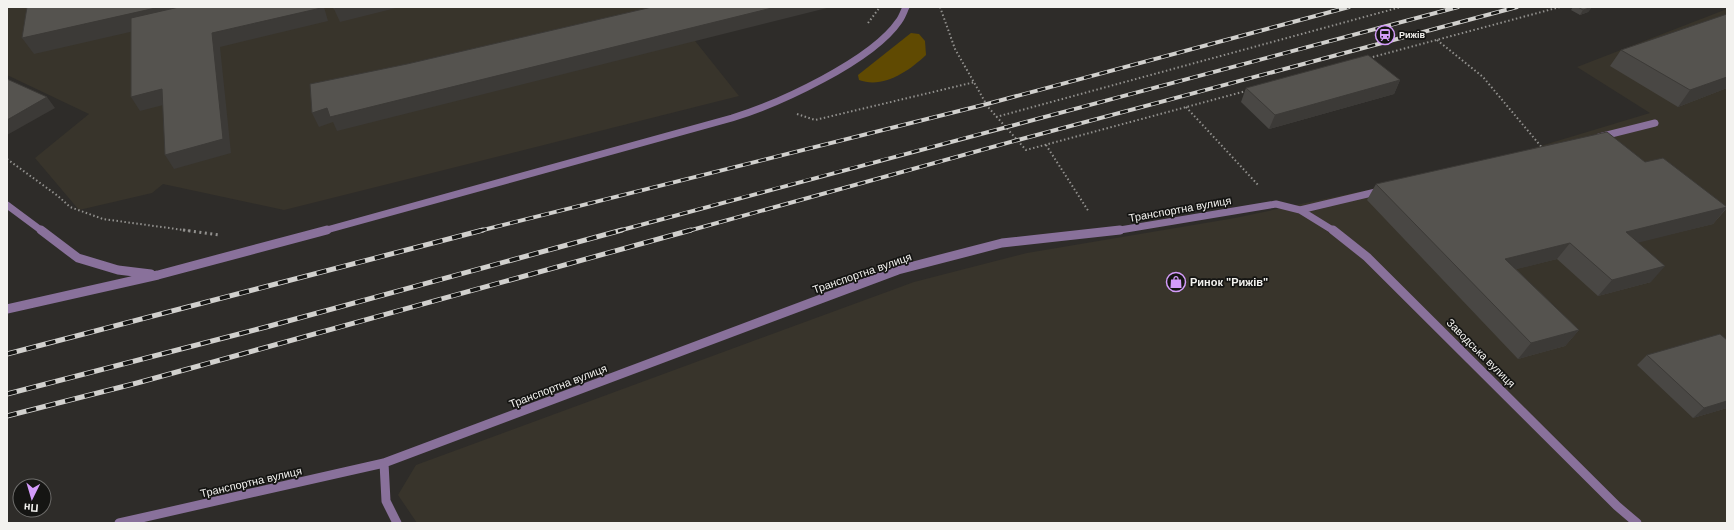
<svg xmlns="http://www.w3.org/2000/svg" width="1734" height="530" viewBox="0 0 1734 530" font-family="Helvetica,sans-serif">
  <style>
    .built { fill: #38342b }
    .green { fill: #604a02 }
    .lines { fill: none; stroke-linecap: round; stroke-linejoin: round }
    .path-far1 { stroke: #92918e; stroke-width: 2; stroke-dasharray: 1.5 2.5; stroke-linecap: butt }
    .path { stroke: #92918e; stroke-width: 3; stroke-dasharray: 2 3.5; stroke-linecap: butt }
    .street-far1 { stroke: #89719b; stroke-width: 7 }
    .street { stroke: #89719b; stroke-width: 9 }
    .rail-far1-casing { stroke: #d1d0cd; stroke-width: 4 }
    .rail-casing { stroke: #d1d0cd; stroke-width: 5 }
    .rail-far1 { stroke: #151513; stroke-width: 2.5; stroke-dasharray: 8; stroke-linecap: butt }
    .rail { stroke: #151513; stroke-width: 3.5; stroke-dasharray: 10; stroke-linecap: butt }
    .wall { fill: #494744 }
    .shaded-wall { fill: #3c3a37 }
    .building { fill: #55534f; stroke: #3c3a37 }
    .labels { text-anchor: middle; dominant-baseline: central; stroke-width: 3.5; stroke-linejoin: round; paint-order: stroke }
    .far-poi-label { font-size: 9px; font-weight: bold; fill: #f3f2ef; stroke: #151513; text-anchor: start }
    .street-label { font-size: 11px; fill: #f3f2ef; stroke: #151513 }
    .poi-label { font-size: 11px; font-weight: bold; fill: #f3f2ef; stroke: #151513; text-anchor: start }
  </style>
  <rect width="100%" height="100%" fill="#2e2c29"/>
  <path class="built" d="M7 7H668L739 96 284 210 163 184 152 193 79 210 35 158 89 114 7 75Z
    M1727 9V523H417L398 495 416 465 914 282 1027 253 1235 218 1458 171 1650 113 1577 67Z"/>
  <path class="green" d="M911 33 919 34 925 41 926 55C909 71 883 89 859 80L858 75Z"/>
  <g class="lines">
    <path class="path-far1" d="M940 7 955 49 988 107 1026 150 1246 91
      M868 23 880 7
      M1437 40 1483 77 1544 150
      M1369 58 1560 7
      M1186 107 1259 186
      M797 114 815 120 975 82
      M996 117 1401 7
      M1046 145 1089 212
      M7 159 58 196 70 207 103 219 191 231"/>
    <path class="path" d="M183 230 219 235"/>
    <path class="street-far1" d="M1599 137 1655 123
      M7 205 42 231
      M1300 210 1334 231
      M323 231 732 118C778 104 872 61 899 21 902 17 904 11 906 7
      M1114 231 1276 204 1300 210 1380 191"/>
    <path class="street" d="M41 230 78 258 118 270 151 274
      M1333 230 1367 257 1617 506 1637 523
      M7 309 158 275 327 230
      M384 463 386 501 397 523
      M119 523 384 463 898 270 1002 243 1120 230"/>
    <g class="rail-far1-casing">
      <path id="rail-far1" d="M479 231 987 104 1349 7
        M618 231C898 155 1178 82 1458 7
        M688 231 1018 140 1517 7"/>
    </g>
    <g class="rail-casing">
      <path id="rail" d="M7 354 483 230
        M7 394 266 327 622 230
        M7 416 137 383 691 230"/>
    </g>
    <use href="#rail-far1" class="rail-far1"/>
    <use href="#rail" class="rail"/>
  </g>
  <path class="wall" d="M1573 7H1592L1588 12 1580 15 1571 10Z
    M1621 50 1727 88 1678 107 1610 66Z
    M1400 80 1394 94 1269 129 1241 102 1246 88Z
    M1376 184 1727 208 1713 224 1638 242 1651 282 1598 296 1557 259 1516 269 1579 330 1565 346 1518 359 1367 200Z
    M1647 355 1727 408 1693 418 1637 365Z"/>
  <path class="shaded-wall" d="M160 7H239L34 54 22 38Z
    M321 7H324L328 21 220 47 231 153 174 169 165 155 212 33Z
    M340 7H400L340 22 334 9Z
    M776 7H831L337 131 333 122 319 127 312 113 327 108Z
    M1592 7 1588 12 1580 15 1583 10Z
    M1727 77V88L1678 107 1690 90Z
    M1400 80 1394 94 1269 129 1275 115Z
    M162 89 171 103 140 111 131 97Z
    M47 97 55 108 7 135V120Z
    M1727 207 1713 224 1613 249 1626 232Z
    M1570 243 1557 259 1494 275 1505 259Z
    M1665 266 1651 282 1598 296 1612 280Z
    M1579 330 1565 346 1518 359 1531 343Z
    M1727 401V408L1693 418 1704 408Z"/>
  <path class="building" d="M27 7H160L22 38Z
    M179 7H321V8L212 33 223 139 165 155 162 89 131 97V18Z
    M333 7H340L334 9Z
    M652 7H776L330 117 327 108 312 113 310 84 407 64Z
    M1578 7H1592L1583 10Z
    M1727 14V77L1690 90 1621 50Z
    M1368 55 1400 80 1275 115 1246 88Z
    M7 79 47 97 7 120Z
    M1607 132 1645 162 1663 158 1727 207 1626 232 1665 266 1612 280 1570 243 1505 259 1579 330 1531 343 1376 184Z
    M1720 334 1727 340V401L1704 408 1647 355Z"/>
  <defs>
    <g id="station-ring" transform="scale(1)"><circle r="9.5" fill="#151513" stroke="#d49cfb" stroke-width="1.5"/><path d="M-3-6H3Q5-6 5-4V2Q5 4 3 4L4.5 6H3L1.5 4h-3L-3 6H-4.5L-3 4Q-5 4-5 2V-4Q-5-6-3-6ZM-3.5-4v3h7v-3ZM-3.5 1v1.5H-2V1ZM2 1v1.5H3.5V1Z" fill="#d49cfb"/></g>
    <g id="shop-ring" transform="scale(1)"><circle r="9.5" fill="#151513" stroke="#d49cfb" stroke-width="1.5"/><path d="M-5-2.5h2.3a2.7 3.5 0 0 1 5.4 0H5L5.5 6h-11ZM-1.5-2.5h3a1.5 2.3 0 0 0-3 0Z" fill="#d49cfb"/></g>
  </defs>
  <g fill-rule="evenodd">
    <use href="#station-ring" x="1385" y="35"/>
    <use href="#shop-ring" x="1176" y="282"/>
  </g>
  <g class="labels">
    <g class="far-poi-label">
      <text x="1399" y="35">Рижів</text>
    </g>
    <g class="street-label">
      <text transform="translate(1180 209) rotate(-10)">Транспортна вулиця</text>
      <text transform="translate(862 273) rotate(-19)">Транспортна вулиця</text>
      <text transform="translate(1481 353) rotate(45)">Заводська вулиця</text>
      <text transform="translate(558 386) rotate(-21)">Транспортна вулиця</text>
      <text transform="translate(251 482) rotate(-13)">Транспортна вулиця</text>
    </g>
    <g class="poi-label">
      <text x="1190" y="282">Ринок "Рижів"</text>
    </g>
  </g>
  <rect width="1734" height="530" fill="none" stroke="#f3f2ef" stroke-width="16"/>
  <g transform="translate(32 498) rotate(185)"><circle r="19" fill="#151513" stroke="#6e6d6b"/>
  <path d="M0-3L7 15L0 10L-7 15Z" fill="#d49cfb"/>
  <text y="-6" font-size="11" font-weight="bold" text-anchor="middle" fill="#f3f2ef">Пн</text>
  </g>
</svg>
